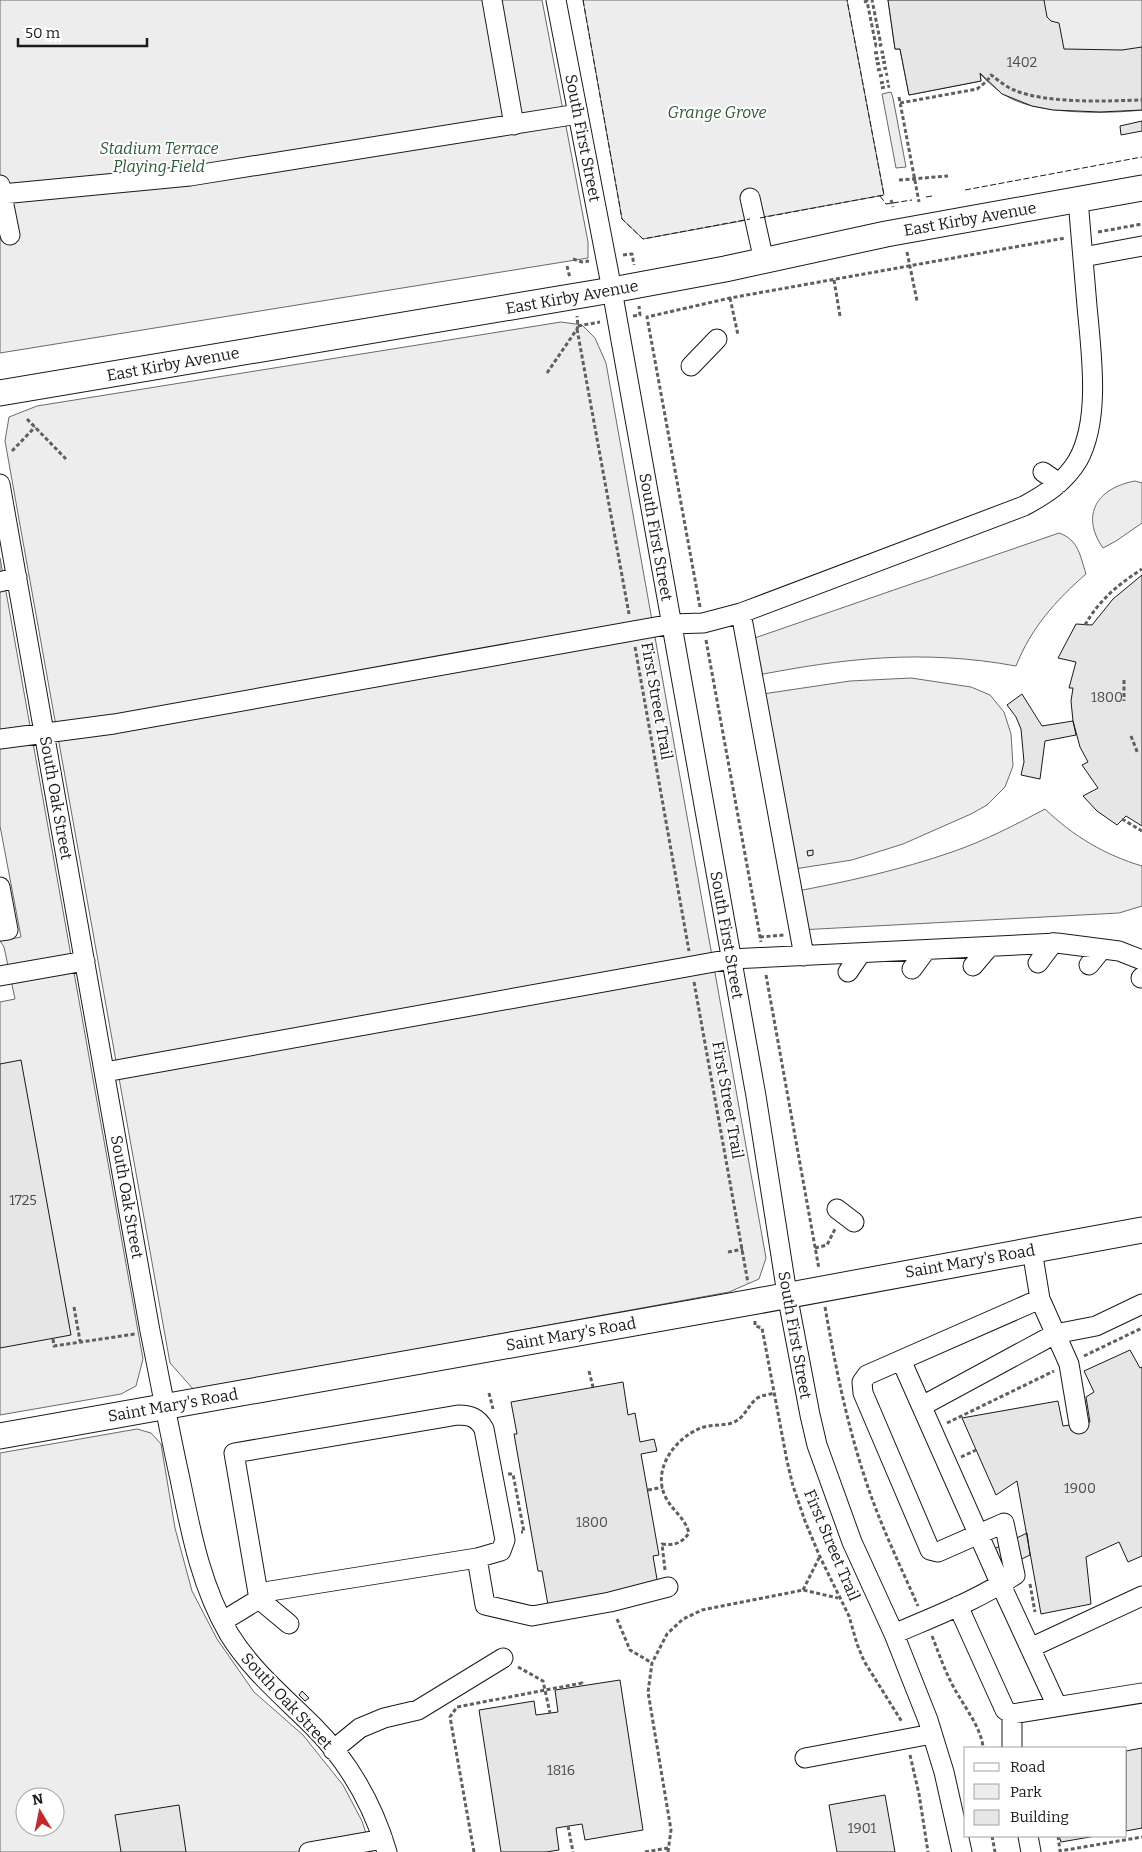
<svg xmlns="http://www.w3.org/2000/svg" width="1142" height="1852" viewBox="0 0 1142 1852" font-family="Bitter,serif">
  <style>
    .green { fill: #ededed; stroke: #6a6a6a; fill-rule: evenodd }
    .building { fill: #e6e6e6; stroke: #1a1a1a }
    .lines { fill: none; stroke-linecap: round; stroke-linejoin: round }
    .minor-casing { stroke: #1a1a1a; stroke-width: 21 }
    .major-casing { stroke: #1a1a1a; stroke-width: 27 }
    .path { stroke: #5f5f5f; stroke-width: 3; stroke-dasharray: 4 2.5; stroke-linecap: butt }
    .minor { stroke: #fff; stroke-width: 19 }
    .major { stroke: #fff; stroke-width: 25 }
    .fence { stroke: #1a1a1a; stroke-width: 1; stroke-dasharray: 6 2.5; stroke-linecap: butt }
    .labels { text-anchor: middle; dominant-baseline: central; stroke-width: 4; stroke-linejoin: round; paint-order: stroke }
    .number-label { font-size: 14px; fill: #4d4d4d }
    .park-label { font-size: 16px; font-style: italic; fill: #2b5a34; stroke: #fff }
    .street-label { font-size: 16px; fill: #1a1a1a; stroke: #fff }
  </style>
  <rect width="100%" height="100%" fill="#fff"/>
  <path class="green" d="M0 0H542L588 242V258L0 353Z
    M583 0H847L884 195 643 239 622 219Z
    M888 0H1142V110C1107 114 1046 114 1014 100 1001 94 990 84 980 74L981 81 909 95 900 49H895Z
    M891 92 893 98 906 167 896 168 882 94Z
    M561 322 582 325 595 338 606 363 766 1258 759 1279 729 1292 194 1390 170 1363 5 441 9 417 37 406Z
    M1135 481 1142 483V523L1116 541 1103 548C1080 515 1097 488 1135 481Z
    M1059 533C1079 540 1080 556 1086 574 1056 600 1031 628 1016 666 922 649 845 658 753 676L746 641Z
    M0 558 143 1359 136 1386 121 1394 0 1415V1002L15 999 4 947 0 941 21 937 0 826Z
    M911 678 971 687 990 695 1004 712 1011 734 1013 766 1005 787 987 805 971 814 903 844 852 860 788 870 756 695 850 681Z
    M1045 809C1073 836 1105 855 1142 866V906L1119 913 799 930 792 892C846 882 900 870 952 852 984 841 1015 825 1045 809Z
    M137 1429 151 1433 161 1444 175 1528 192 1591 217 1639 254 1692 303 1735 343 1785 362 1821 372 1852H0V1453ZM25 1797H55V1827H25Z"/>
  <path class="building" d="M888 0H1044L1047 17 1051 21 1059 23 1064 49 1122 50 1142 47V110L1100 112 1053 110 1032 106 1002 94 980 73 981 81 909 95 900 49H895Z
    M1142 121V131L1121 135 1120 126Z
    M1142 575V826L1126 816 1117 825 1097 811 1083 796 1098 788 1082 765 1088 762 1080 747 1073 721 1071 701 1073 688H1069L1076 662 1058 658 1076 624 1092 625 1113 599Z
    M1022 694 1042 726 1073 721 1076 735 1045 741 1040 779 1021 775 1024 762 1021 729 1016 717 1007 705Z
    M813 850V855L808 856 807 851Z
    M21 1060 71 1335 0 1348V1064Z
    M1130 1350 1140 1368 1142 1367V1556L1128 1562 1119 1542 1086 1557 1091 1604 1041 1614 1017 1481 996 1495 962 1418 1058 1401 1063 1426 1090 1422 1086 1397 1094 1392 1084 1371Z
    M623 1382 628 1415 635 1413 640 1442 654 1439 657 1451 641 1454 659 1555 653 1556 658 1585 548 1605 542 1571H538L514 1434H517L511 1402Z
    M1027 1533 1030 1555 1003 1568 994 1549Z
    M620 1680 643 1830 585 1840 582 1824 556 1828 559 1850 546 1852H501L479 1710 534 1701 536 1715 558 1712 555 1690Z
    M302 1691 309 1698 305 1701 299 1695Z
    M1142 1748V1828L1126 1831V1751Z
    M885 1795 895 1852H837L829 1805Z
    M179 1805 186 1852H121L115 1815Z
    M1059 1836H1096L1061 1842Z"/>
  <g class="lines">
    <g class="minor-casing">
      <path id="minor" d="M492 0 514 125
        M556 0 612 290 756 1096 787 1294 810 1415 817 1445 852 1542 894 1634 928 1720 944 1772 962 1852
        M0 185 10 235
        M2 194 190 176 578 114
        M750 198 764 261
        M1083 257 1142 246
        M691 366 717 339
        M1043 472 1059 483
        M0 484 150 1331C160 1380 169 1430 180 1479 191 1533 201 1586 229 1634 251 1670 283 1696 313 1726 348 1761 373 1805 387 1852
        M0 582 17 577
        M741 613 804 956
        M0 739 114 724 672 624 703 623 741 613 1024 506C1046 494 1065 482 1078 460 1101 419 1091 351 1087 306 1084 271 1081 235 1078 200
        M0 887 8 930 0 931
        M1038 963 1053 943
        M1089 965 1102 949
        M973 966 989 947
        M912 969 926 950
        M848 972 861 953
        M0 976 85 961
        M1141 978 1142 977
        M105 1072 731 959 1057 943 1119 951 1142 960
        M837 1209 854 1222
        M1032 1250 1040 1299 1069 1364 1079 1424
        M901 1360 1001 1585 1057 1706
        M922 1406 1055 1334 1096 1326 1142 1304
        M258 1593 477 1558
        M958 1606 1005 1710 1012 1714 1142 1693
        M223 1621 259 1599
        M289 1624 259 1599 234 1453 458 1415C471 1415 478 1418 484 1429L505 1540 501 1551 477 1558 485 1605 532 1616 610 1602 668 1587
        M894 1634C935 1616 978 1600 1015 1575L1004 1523 938 1552 930 1550 863 1393 862 1382 867 1375 1040 1299
        M1030 1648 1142 1596
        M1012 1714V1748
        M333 1750 360 1728 384 1718 418 1710 503 1658
        M805 1758 932 1734
        M1028 1836 1031 1852
        M309 1852 383 1839"/>
    </g>
    <g class="major-casing">
      <path id="major" d="M0 393 612 290 725 269 886 234 1142 188
        M0 1436 752 1302 1142 1230"/>
    </g>
    <path class="path" d="M864 2 867 1 876 46 881 45 872 0
      M874 53 884 52
      M875 59 885 57
      M876 64 886 62
      M877 70 887 68
      M879 76 888 74
      M880 83 889 81
      M881 88 890 86
      M899 97 919 202
      M900 103 977 89 987 81 991 75C998 80 1006 87 1014 90 1047 104 1106 101 1142 100
      M899 180 948 176
      M891 200 893 207
      M1098 232 1142 224
      M907 252 917 301
      M623 255 632 254 634 265
      M573 259 582 262 589 261
      M567 266 570 278
      M834 280 840 316
      M730 298 738 335
      M633 316 640 315 639 306
      M578 326 600 322
      M577 329 629 614
      M547 373 577 329 578 326 577 316
      M27 419 66 459
      M12 451 35 427
      M700 607 647 317 730 298 1065 238
      M1085 625C1099 600 1119 584 1142 569
      M706 640 761 942
      M635 647 689 951
      M1124 680V701
      M1131 736 1138 754
      M1122 819 1142 831
      M760 937 784 935
      M766 975 819 1269
      M694 982 748 1283
      M815 1248 827 1245 835 1229
      M728 1252 743 1249
      M74 1307 80 1341
      M825 1307C835 1364 846 1420 864 1475 878 1520 899 1563 918 1606
      M755 1321V1326L762 1328 787 1461 793 1486 805 1521 820 1557 849 1616 857 1644 864 1661 902 1722
      M53 1339 54 1346 135 1334
      M1084 1356 1142 1328
      M589 1371 593 1387
      M489 1393 493 1409
      M947 1423 1054 1371
      M961 1457 976 1450
      M508 1474H513L524 1532H521
      M648 1490 663 1487
      M665 1570 662 1544C674 1546 682 1543 689 1533 685 1518 673 1511 666 1498 651 1470 675 1438 701 1428 711 1424 722 1426 732 1423 745 1418 746 1408 756 1399 761 1395 768 1395 774 1393
      M1030 1584 1035 1612
      M803 1590 819 1558
      M617 1619 630 1650 652 1663
      M932 1636C938 1651 943 1666 950 1680 959 1700 982 1727 983 1748
      M518 1667 543 1681 550 1713
      M910 1755 919 1794 928 1852
      M568 1826 573 1852
      M992 1836 995 1852
      M1058 1836 1060 1851 1142 1837
      M474 1852 450 1717 457 1707 582 1683V1686
      M645 1852 668 1848
      M668 1852 671 1830 648 1692 652 1663 667 1634 683 1619 702 1610 803 1590 838 1598"/>
    <use href="#minor" class="minor"/>
    <use href="#major" class="major"/>
    <path class="fence" d="M583 0 622 219 643 239 750 219
      M965 190 1142 157
      M880 196 886 204 912 200
      M926 197 932 196
      M760 218 884 195 847 0"/>
  </g>
  <g class="labels">
    <g class="number-label">
      <text x="1022" y="62">1402</text>
      <text x="1107" y="697">1800</text>
      <text x="23" y="1200">1725</text>
      <text x="1080" y="1488">1900</text>
      <text x="592" y="1522">1800</text>
      <text x="561" y="1770">1816</text>
      <text x="862" y="1828">1901</text>
    </g>
    <g class="park-label">
      <text x="717" y="112">Grange Grove</text>
      <text x="159" y="148">Stadium Terrace<tspan x="159" dy="18">Playing Field</tspan></text>
    </g>
    <g class="street-label">
      <text transform="translate(583 138) rotate(79)">South First Street</text>
      <text transform="translate(970 219) rotate(-10)">East Kirby Avenue</text>
      <text transform="translate(572 297) rotate(-10)">East Kirby Avenue</text>
      <text transform="translate(173 364) rotate(-10)">East Kirby Avenue</text>
      <text transform="translate(656 537) rotate(80)">South First Street</text>
      <text transform="translate(657 701) rotate(80)">First Street Trail</text>
      <text transform="translate(56 798) rotate(80)">South Oak Street</text>
      <text transform="translate(727 935) rotate(80)">South First Street</text>
      <text transform="translate(728 1100) rotate(80)">First Street Trail</text>
      <text transform="translate(127 1197) rotate(80)">South Oak Street</text>
      <text transform="translate(970 1261) rotate(-10)">Saint Mary's Road</text>
      <text transform="translate(571 1334) rotate(-10)">Saint Mary's Road</text>
      <text transform="translate(795 1335) rotate(80)">South First Street</text>
      <text transform="translate(173 1405) rotate(-10)">Saint Mary's Road</text>
      <text transform="translate(832 1545) rotate(67)">First Street Trail</text>
      <text transform="translate(287 1701) rotate(47)">South Oak Street</text>
    </g>
  </g>
  <rect x="964" y="1747" width="162" height="90" fill="#ffffff" stroke="#a3a3a3"/>
  <rect x="974" y="1763" width="25" height="8" fill="#ffffff" stroke="#a3a3a3"/>
  <text x="1010" y="1772" font-size="15" fill="#1a1a1a">Road</text>
  <rect x="974" y="1784" width="25" height="15" fill="#ededed" stroke="#a3a3a3"/>
  <text x="1010" y="1797" font-size="15" fill="#1a1a1a">Park</text>
  <rect x="974" y="1810" width="25" height="15" fill="#e6e6e6" stroke="#a3a3a3"/>
  <text x="1010" y="1822" font-size="15" fill="#1a1a1a">Building</text>
  <g transform="translate(40 1812) rotate(350)"><circle r="24" fill="#ffffff" stroke="#a3a3a3"/>
  <path d="M0-4L9 19L0 12L-9 19Z" fill="#c62828"/>
  <text y="-8" font-size="14" font-weight="bold" text-anchor="middle" fill="#1a1a1a">N</text>
  </g>
  <path d="M18 38v8h129v-8" fill="none" stroke="#1a1a1a" stroke-width="2.5"/>
  <text x="25" y="38" font-size="15" fill="#1a1a1a" stroke="#ffffff" stroke-width="4" paint-order="stroke">50 m</text>
</svg>
